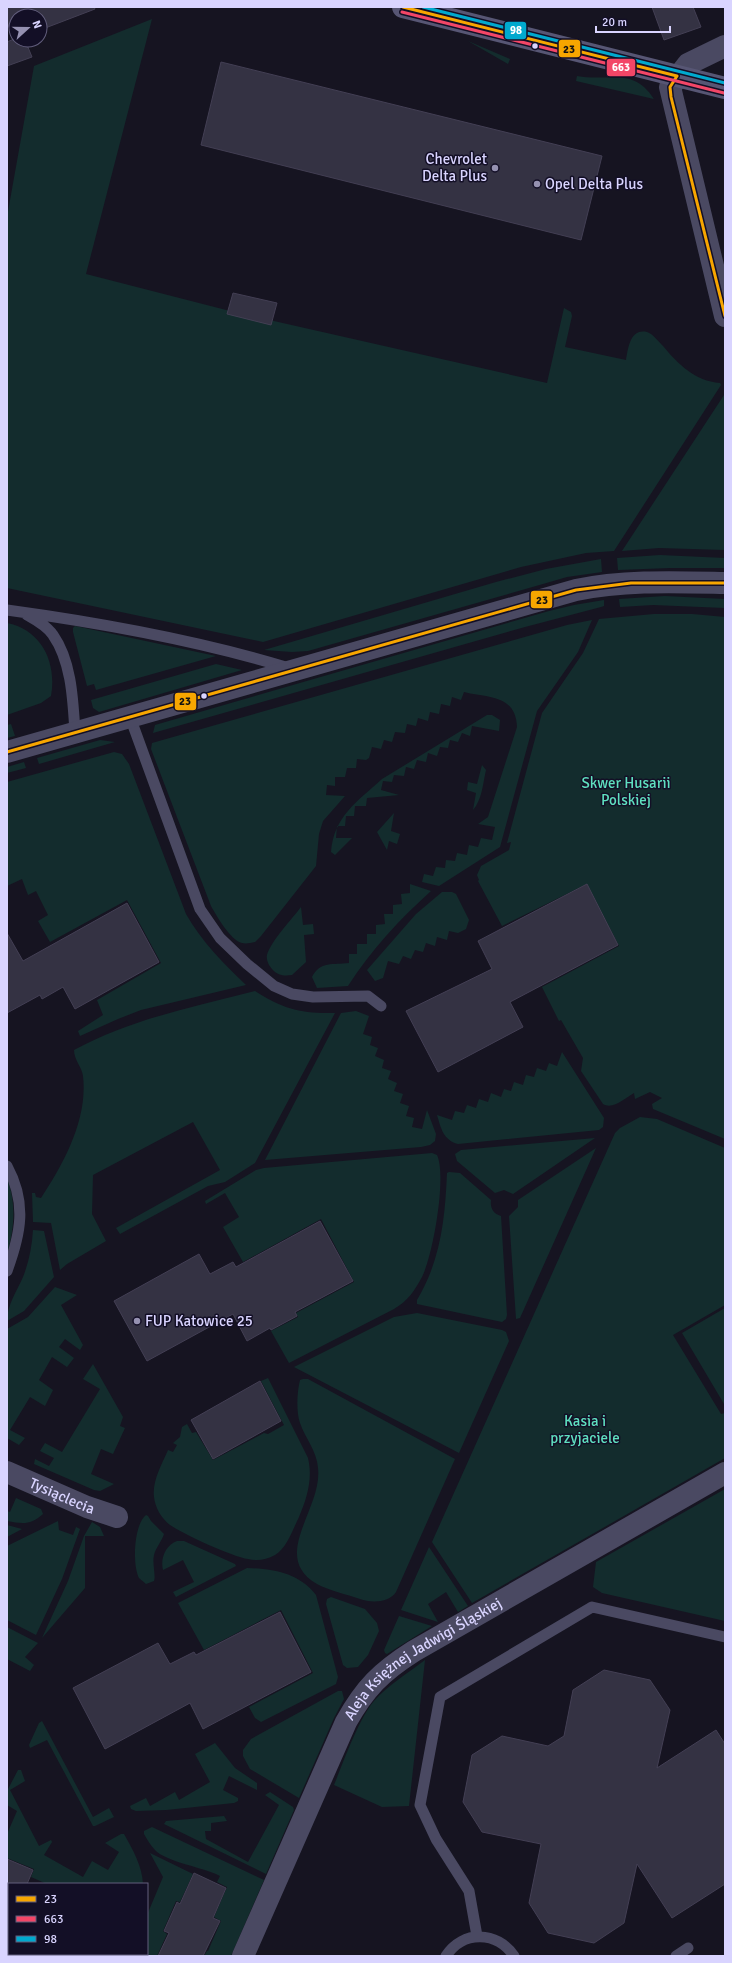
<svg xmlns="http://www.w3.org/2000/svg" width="732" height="1963" viewBox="0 0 732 1963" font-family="Signika,sans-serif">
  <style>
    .green { fill: #132c2d }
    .building { fill: #343243; stroke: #433f54 }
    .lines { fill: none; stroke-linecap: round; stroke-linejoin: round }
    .lane { stroke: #4a4962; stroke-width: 11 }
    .street { stroke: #4a4962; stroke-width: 22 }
    .secondary { stroke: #575674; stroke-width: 22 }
    .bus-1-casing { stroke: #130f26; stroke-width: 6 }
    .bus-2-casing { stroke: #130f26; stroke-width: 6 }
    .bus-3-casing { stroke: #130f26; stroke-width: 6 }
    .bus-1 { stroke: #f7a600; stroke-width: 3 }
    .bus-2 { stroke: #f34667; stroke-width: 3 }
    .bus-3 { stroke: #00a9ce; stroke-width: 3 }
    .bus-dot { fill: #d9d4ff; stroke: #130f26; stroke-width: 1.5 }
    .poi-dot { fill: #9591b1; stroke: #130f26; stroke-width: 1.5 }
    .labels { text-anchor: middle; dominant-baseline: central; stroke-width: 3; stroke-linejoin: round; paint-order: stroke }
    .poi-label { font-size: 15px; fill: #d9d4ff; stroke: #130f26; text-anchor: start }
    .park-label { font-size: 15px; fill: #5fe0c0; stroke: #130f26 }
    .street-label { font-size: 15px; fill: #d9d4ff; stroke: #130f26 }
    .line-badge { stroke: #130f26; stroke-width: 1.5 }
    .badge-label { font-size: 11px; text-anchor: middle; font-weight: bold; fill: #fff }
    .pale-badge-label { font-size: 11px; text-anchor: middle; font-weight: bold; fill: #111 }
  </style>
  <rect width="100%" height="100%" fill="#161421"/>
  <path class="green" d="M152 19 86 274 230 311 547 383 564 308 571 312 572 316 565 347 626 360C628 349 630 328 647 332 653 334 658 341 663 346 678 364 695 381 720 383L721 385 614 551 586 553 521 567 263 642 7 588V217L34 66Z
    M468 41 510 59 508 64Z
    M577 76C609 82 633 66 654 99L576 81Z
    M724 395 725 550 659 548 622 551Z
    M660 555 725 558V568H670L618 570 617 558Z
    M601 559 602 572 567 577 536 586 308 651 292 652 264 650 496 582 546 569Z
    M665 596 725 599V608L653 605 620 607 619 599Z
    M604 600V606L601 607 525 627 153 733 155 725 549 611 574 605Z
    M654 614H692L725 617V1139L653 1109 652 1104 662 1098 650 1092 635 1099 634 1093C625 1098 613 1110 603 1104L581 1071 583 1058 561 1020 559 1021 542 987 619 946 587 884 502 926 478 881 479 880 477 875 481 866 509 850 511 842 507 843 542 713 583 653 599 619Z
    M592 620 578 652 537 711 500 847 439 886 422 882 424 874 433 876 436 867 445 868 446 860 455 861 457 853 467 855 469 845 478 847 481 838 492 840 495 827 478 824 488 817 517 727C516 694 487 698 464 692L461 700 452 697 450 706 441 704 439 714 430 712 428 721 418 718 416 726 407 724 405 733 395 732 392 742 384 740 381 749 372 747 369 758 366 760 357 759 356 768H347L345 777H335V786L327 785 326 795 345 796 323 821 319 834 316 866 261 936 255 942C250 943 246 944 242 943 231 941 216 915 211 906L151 749 152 743 567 625Z
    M7 623C42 630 57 663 51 696L41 703 7 715Z
    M75 626 80 627 216 656 96 690 94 684 87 686 73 632V628Z
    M216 664 242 670 99 712 93 708 91 700Z
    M487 715H492L500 720 499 731 472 726 470 736 462 733 458 742 450 740 448 748 440 747 437 756 428 753 426 762 417 760 414 769 406 767 404 776 394 775 392 782 383 781 381 790 399 795 367 798 366 806H355L354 816H346L345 826H337L336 838H352L335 855 331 852C334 816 357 802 382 779Z
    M11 724 15 736 7 738V725Z
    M100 740 115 742 39 764 37 758Z
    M114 752 122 754 129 764 186 914C202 942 223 963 246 985L141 1010 118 1019 80 1036 78 1031 103 1015 97 1000 161 963 127 900 50 942 38 921 48 915 36 891 28 895 22 879 7 886V782Z
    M24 762 26 768 7 773V767Z
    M482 765 486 770C483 783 482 800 473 810L476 793 467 790 468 782 477 784Z
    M394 813 391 831 400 834 397 844 389 841 387 850 377 832Z
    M410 884 431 891C400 919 371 950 348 986L317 988 312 977C320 961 333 965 349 963V954H357V944H367V934H376V925L385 924 384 914H393V905L402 904 401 894 410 893Z
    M442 892H452L456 894 469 920 466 929 458 933 449 931 447 940 437 937 435 946 426 943 423 952 415 950 411 959 403 956 399 964 388 961 383 978 375 981 367 970 416 914Z
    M301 907 303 925 313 924 314 934 304 935 306 962 292 975C285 976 278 976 272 969 269 966 266 960 267 955 271 941 292 919 301 907Z
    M255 991C283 1009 302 1014 335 1013L255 1163 225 1182 208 1186 120 1234 116 1228 220 1170 193 1122 93 1175 92 1214 106 1241 67 1264 60 1270 51 1223 33 1222 32 1193H35L36 1197 41 1198C64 1163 88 1119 83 1076 82 1067 74 1060 74 1050 131 1019 193 1007 255 991Z
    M356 1011 369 1016 363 1034 372 1037 370 1045 378 1048 375 1056 384 1060 382 1068 391 1071 388 1079 397 1083 394 1091 403 1094 400 1103 409 1106 406 1116 414 1118 412 1127 422 1129 427 1110 436 1134 435 1141 430 1145 421 1147 265 1160 341 1013Z
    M562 1052 604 1118 603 1127 599 1130 458 1144C443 1140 441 1128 437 1115L452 1120 455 1111 464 1113 467 1105 476 1108 479 1099 488 1102 491 1093 501 1097 504 1089 511 1091 514 1082 523 1085 526 1075 534 1077 537 1068 546 1071 549 1063 557 1066Z
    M640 1117 657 1119 725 1148V1305L673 1335 721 1414 725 1413V1458L472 1603 432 1542 615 1133 620 1128Z
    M595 1138 513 1194 504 1190 495 1193 457 1161 455 1154 461 1150Z
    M596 1148 520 1318 516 1319 509 1216 518 1207V1200Z
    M432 1153 437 1155C447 1176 433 1255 422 1277 415 1290 408 1301 394 1309L289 1363 271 1331 298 1317 296 1313 354 1282 321 1219 243 1262 223 1227 239 1217 225 1193 206 1204 205 1201 256 1170 264 1168Z
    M449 1172 460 1173 491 1200C490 1208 493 1214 501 1216L507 1315 506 1319 502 1322 417 1304V1300C441 1260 445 1218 447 1173Z
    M7 1178C17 1206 14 1227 7 1256Z
    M33 1230 44 1231 54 1277 24 1311 7 1321C7 1305 17 1291 23 1277 29 1262 32 1246 33 1230Z
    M55 1287 77 1295 61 1305 83 1345 80 1350 65 1339 59 1347 74 1358 67 1367 52 1357 39 1380 53 1390 45 1406 30 1397 10 1430 25 1438 19 1445 7 1438V1329L28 1317Z
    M725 1308V1403L724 1404 682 1333Z
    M417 1313 502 1330 506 1332 509 1341 459 1453 294 1367 394 1317Z
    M93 1364 123 1417 120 1426 125 1428 113 1454 101 1449 91 1474 114 1484 100 1491 94 1490 34 1464 35 1459 49 1466 54 1458 40 1451 45 1443 62 1452 100 1389 83 1379Z
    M268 1378 308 1458C313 1479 307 1498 299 1517 293 1529 287 1548 275 1555 266 1560 257 1561 248 1559 233 1557 183 1534 170 1525 161 1518 155 1507 154 1497 152 1481 162 1464 168 1450L173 1452 177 1445 173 1443 180 1437 182 1427 187 1424 192 1433 196 1432 213 1460 264 1433 268 1434 284 1425 261 1381Z
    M303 1379H308L455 1459 396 1592C389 1603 371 1603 360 1599 346 1594 330 1591 317 1584 269 1556 323 1509 318 1468 317 1451 305 1438 300 1423 296 1411 297 1392 300 1380Z
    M725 1489V1621L602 1593 593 1587 596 1562Z
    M16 1498 41 1509 43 1514C31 1525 23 1524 7 1521V1511L10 1512Z
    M146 1515 148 1516 151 1521 164 1534C162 1541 156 1547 154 1555 152 1563 156 1576 154 1581L146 1584C144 1582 141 1580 139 1578 132 1565 134 1524 146 1515Z
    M58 1521 59 1530 73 1535 76 1527 80 1529 62 1579 36 1635 7 1620V1546Z
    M92 1522 100 1527 104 1536H85V1588L42 1638 68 1581 84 1536Z
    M7 1525 22 1529 7 1537Z
    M177 1541H184L235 1564 236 1566 176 1597 173 1592 194 1582 183 1560 163 1570C160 1558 166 1545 177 1541Z
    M429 1547 468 1606 458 1612 446 1592 428 1604 438 1622 401 1610Z
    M247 1568C274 1569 299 1573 316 1595L338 1677 336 1684 261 1722 255 1718 249 1707 313 1673 281 1610 204 1650 178 1603Z
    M331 1597 365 1609 377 1623 379 1631 368 1655 358 1667 347 1668 343 1665 326 1604 327 1599Z
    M399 1616 432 1626 387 1654 385 1653 384 1650Z
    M7 1627 38 1643 25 1657 34 1665 30 1671 7 1659Z
    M425 1660 409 1806 382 1807 334 1785C343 1763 359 1718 374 1701 388 1685 408 1673 425 1660Z
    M338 1691H342L344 1699 334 1718 299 1798 250 1769 243 1756V1750L251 1739Z
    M42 1721 93 1817 109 1808 114 1817 95 1826H93L47 1740 30 1748 29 1745 39 1723Z
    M215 1743 235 1768 257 1783V1790L229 1776 223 1790 238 1798V1801L234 1803 166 1810 136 1811 131 1809 130 1806 146 1798 150 1806 175 1792 179 1800 210 1782 195 1754Z
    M18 1770H21L25 1781 10 1790 39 1846 51 1840 52 1842 44 1855 83 1877 92 1861 108 1870 119 1852 105 1843 121 1834H124C133 1850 142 1866 143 1884H47L31 1877 34 1869 7 1858V1834L17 1811 7 1805V1791Z
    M270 1792 293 1807 294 1810 266 1874 164 1824 166 1821 224 1816 227 1821 211 1823V1831H205L206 1839 248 1862 279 1805 265 1795Z
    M152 1827 264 1880 231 1956H204L207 1951H208L221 1921 214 1917 227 1887 217 1882 220 1876C203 1867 166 1862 155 1850 150 1845 147 1839 144 1834V1831Z
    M150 1853 193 1874 180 1902 176 1901 163 1931 167 1934 157 1956H148L145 1954H147V1915L163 1877Z
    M64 1954H116L121 1956H63Z"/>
  <path class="building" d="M7 7H94L95 9 40 30V16H16V40H25L32 57 7 66V42L14 39 7 22Z
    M652 7H693L701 27 664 40Z
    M221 62 602 156 581 240 201 145Z
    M233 293 277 303 271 325 227 314Z
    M587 884 618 945 510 1002 523 1027 438 1072 406 1011 492 969 478 941Z
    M127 903 159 962 75 1009 63 987 42 999 40 995 7 1013V933L23 961Z
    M320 1221 353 1281 295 1312 297 1316 271 1330 270 1328 247 1341 233 1314 147 1361 114 1301 199 1254 210 1274 233 1262 236 1267Z
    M260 1381 281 1421 213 1459 191 1420Z
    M280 1612 311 1672 203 1729 190 1703 105 1749 73 1688 158 1643 170 1664 194 1652 196 1655Z
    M604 1670 650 1680 670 1710 657 1768 716 1730 725 1744V1884L672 1918 637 1864 624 1923 594 1943 548 1933 529 1903 541 1844 482 1832 463 1802 472 1755 502 1736 548 1746 564 1736 573 1690Z
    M7 1859 33 1870 27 1884H7Z
    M194 1873 226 1888 213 1918 220 1921 203 1956H158L169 1933 164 1931 177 1902 180 1904Z"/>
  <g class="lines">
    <path class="lane" d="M7 610C102 623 197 640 289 668
      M27 615C36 620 47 626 53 635 72 662 73 702 75 733
      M130 717 200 909 220 938 247 964 274 986 292 994 313 997 368 996 381 1006
      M7 1166C27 1203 21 1233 7 1271
      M477 1936 469 1891 436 1839 420 1805 440 1697 592 1607 725 1637
      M446 1956C463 1930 497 1931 514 1956
      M676 1956 688 1948"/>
    <g class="street">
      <path d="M725 46 688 64 670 87 725 316"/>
      <path d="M7 752 576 590C624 580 675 582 725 583"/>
      <path id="s1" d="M7 1472 87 1507 117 1517"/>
      <path id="s2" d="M243 1956 346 1722C365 1688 381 1672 414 1651L725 1473"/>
    </g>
    <path class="secondary" d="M403 7 725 88"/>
    <g class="bus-1-casing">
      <path id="bus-1" d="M403 7 677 76
        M677 76 670 87 671 97 725 316
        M7 752 576 590 631 583H725"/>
    </g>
    <g class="bus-2-casing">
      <path id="bus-2" d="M402 12 724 93"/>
    </g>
    <g class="bus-3-casing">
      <path id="bus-3" d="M423 7 725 83"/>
    </g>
    <use href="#bus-1" class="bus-1"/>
    <use href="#bus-2" class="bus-2"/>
    <use href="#bus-3" class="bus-3"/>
  </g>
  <g class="bus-dot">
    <circle cx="535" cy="46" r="3.5"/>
    <circle cx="204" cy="696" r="3.5"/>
  </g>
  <g class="poi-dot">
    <circle cx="495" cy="168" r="4"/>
    <circle cx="537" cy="184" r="4"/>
    <circle cx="137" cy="1321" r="4"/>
  </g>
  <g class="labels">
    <g class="poi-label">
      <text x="487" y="159" text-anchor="end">Chevrolet<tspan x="487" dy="17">Delta Plus</tspan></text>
      <text x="545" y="184">Opel Delta Plus</text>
      <text x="145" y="1321">FUP Katowice 25</text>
    </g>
    <g class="park-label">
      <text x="626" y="783">Skwer Husarii<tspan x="626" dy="17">Polskiej</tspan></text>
      <text x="585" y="1421">Kasia i<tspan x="585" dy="17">przyjaciele</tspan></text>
    </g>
    <g class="street-label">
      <text stroke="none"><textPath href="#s1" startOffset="60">Tysiąclecia</textPath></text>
      <text stroke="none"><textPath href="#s2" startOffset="357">Aleja Księżnej Jadwigi Śląskiej</textPath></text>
    </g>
  </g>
  <g class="line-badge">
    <rect x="504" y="21" width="23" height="19" rx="4" fill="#00a9ce"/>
    <rect x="558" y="39" width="23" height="19" rx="4" fill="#f7a600"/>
    <rect x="606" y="58" width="30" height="19" rx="4" fill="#f34667"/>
    <rect x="530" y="590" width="23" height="19" rx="4" fill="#f7a600"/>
    <rect x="174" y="692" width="23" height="19" rx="4" fill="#f7a600"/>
  </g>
  <g class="badge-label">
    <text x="516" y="34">98</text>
    <text x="621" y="71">663</text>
  </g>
  <g class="pale-badge-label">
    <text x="569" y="53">23</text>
    <text x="542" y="604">23</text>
    <text x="185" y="705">23</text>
  </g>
  <rect width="732" height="1963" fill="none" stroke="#d9d4ff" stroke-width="16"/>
  <rect x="8" y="1883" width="140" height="72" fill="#130f26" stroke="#625e7d"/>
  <rect x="16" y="1896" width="20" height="6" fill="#f7a600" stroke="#625e7d"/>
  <text x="44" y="1903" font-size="12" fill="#d9d4ff">23</text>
  <rect x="16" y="1916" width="20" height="6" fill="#f34667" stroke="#625e7d"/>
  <text x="44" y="1923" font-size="12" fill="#d9d4ff">663</text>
  <rect x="16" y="1936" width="20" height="6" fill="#00a9ce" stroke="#625e7d"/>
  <text x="44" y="1943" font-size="12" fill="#d9d4ff">98</text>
  <g transform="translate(28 28) rotate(69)"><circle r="19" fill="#130f26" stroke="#625e7d"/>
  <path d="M0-3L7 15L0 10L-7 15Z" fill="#9591b1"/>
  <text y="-6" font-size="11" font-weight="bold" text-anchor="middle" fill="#d9d4ff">N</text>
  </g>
  <path d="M596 26v6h74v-6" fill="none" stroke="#d9d4ff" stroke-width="2"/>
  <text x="602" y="26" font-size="12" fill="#d9d4ff" stroke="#130f26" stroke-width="3" paint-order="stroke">20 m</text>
</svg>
